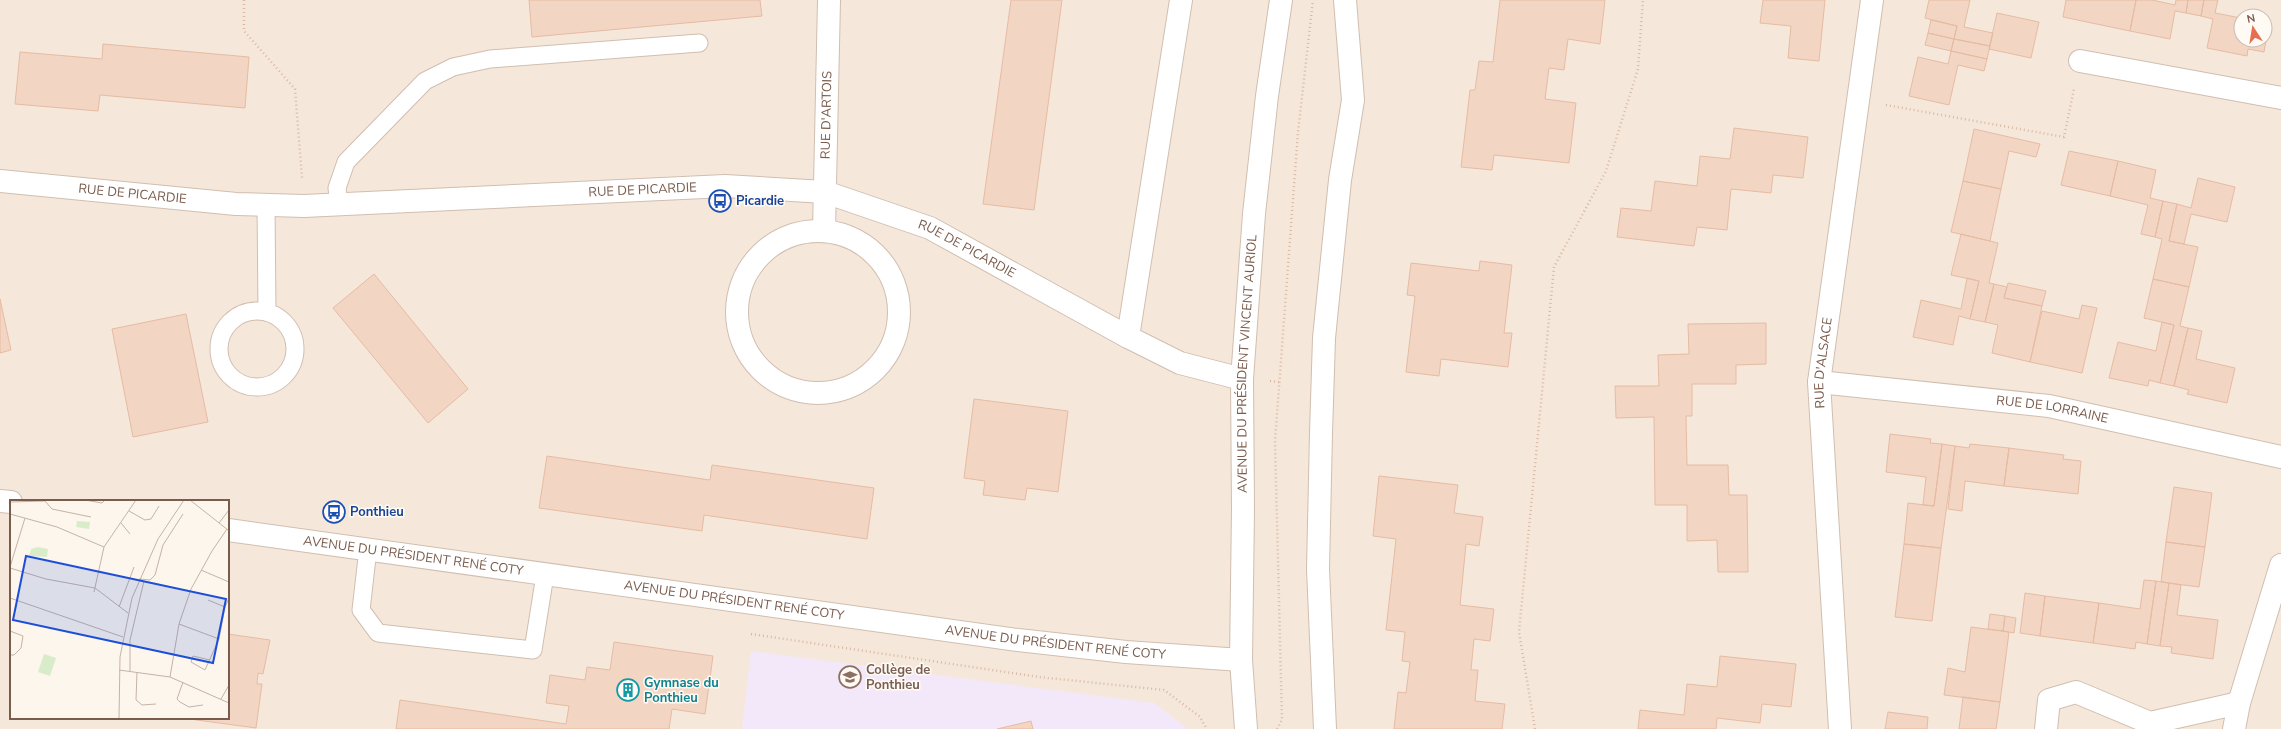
<svg xmlns="http://www.w3.org/2000/svg" width="2281" height="729" viewBox="0 0 2281 729" font-family="'Nunito Sans',sans-serif">
  <style>
    .residential { fill: #f5e8da; fill-rule: evenodd }
    .education { fill: #f3e8fa }
    .building { fill: #f3d5c3; stroke: #e6bba3 }
    .lines { fill: none; stroke-linecap: round; stroke-linejoin: round }
    .service-casing { stroke: #d1beb0; stroke-width: 19 }
    .minor-casing { stroke: #d1beb0; stroke-width: 24 }
    .tertiary-casing { stroke: #d1beb0; stroke-width: 24 }
    .path { stroke: #d9b8a5; stroke-width: 2.5; stroke-dasharray: 1 3; stroke-linecap: butt }
    .service { stroke: #fff; stroke-width: 17 }
    .minor { stroke: #fff; stroke-width: 22 }
    .tertiary { stroke: #fff; stroke-width: 22 }
    .labels { text-anchor: middle; dominant-baseline: central; stroke-width: 3; stroke-linejoin: round; paint-order: stroke }
    .street-label { font-size: 13px; fill: #7a5c4d; stroke: #fffaf3 }
    .transit-label { font-size: 13px; font-weight: bold; fill: #164399; stroke: #fffaf3; text-anchor: start }
    .education-label { font-size: 13px; font-weight: bold; fill: #785e54; stroke: #fffaf3; text-anchor: start }
    .culture-label { font-size: 13px; font-weight: bold; fill: #0d838f; stroke: #fffaf3; text-anchor: start }
    .inset-road { fill: none; stroke: #c5b3a7; stroke-width: 1 }
    .view { fill: #1d4ed8; fill-opacity: 0.15; stroke: #1d4ed8; stroke-width: 2 }
    .inset-edge { fill: none; stroke: #7a5c4d; stroke-width: 2 }
  </style>
  <rect width="100%" height="100%" fill="#fdf6ec"/>
  <path class="residential" d="M0 0H2281V729H0ZM2241 16H2265V40H2241ZM11 501H228V718H11Z"/>
  <path class="education" d="M751 651 1154 703 1188 729H742Z"/>
  <path class="building" d="M529 0H760L762 16 532 37Z
    M1011 0H1062L1034 210 983 204Z
    M1500 0H1605L1600 44 1568 39 1564 70 1549 68 1545 99 1576 103 1569 163 1494 155 1492 170 1461 167 1470 90H1475L1479 61 1493 62Z
    M1763 0H1825L1819 61 1788 58 1791 26 1760 23Z
    M1929 0H1970L1964 27 1993 33 1990 46 1954 39 1957 26 1925 18Z
    M2066 0H2136L2130 31 2063 17Z
    M2136 0H2152L2175 5 2176 0H2188L2186 13 2175 11 2170 39 2130 31Z
    M2188 0H2204L2201 16 2186 13Z
    M2204 0H2218L2215 13 2241 18V40H2265V23L2269 24 2264 52 2248 49 2247 56 2207 48 2213 19 2201 16Z
    M1997 13 2039 22 2031 58 1989 49Z
    M1931 20 1957 26 1954 39 1928 33Z
    M1928 33 1954 39 1951 51 1925 45Z
    M1954 39 1990 46 1987 59 1951 51Z
    M103 44 249 57 245 108 100 95 98 111 15 104 20 52 102 59Z
    M1951 51 1987 59 1984 71 1958 65 1949 105 1909 96 1918 57 1948 64Z
    M1734 128 1808 137 1803 178 1773 175 1771 193 1731 189 1727 230 1697 227 1694 246 1617 237 1621 208 1651 211 1655 181 1697 186 1700 156 1730 159Z
    M1974 129 2040 144 2036 157 2009 151 2001 189 1963 181Z
    M2069 151 2118 161 2110 196 2061 185Z
    M2118 161 2156 170 2150 198 2163 201 2155 237 2141 234 2148 205 2110 196Z
    M2198 178 2235 187 2227 222 2191 214 2184 244 2169 241 2177 204 2191 208Z
    M1963 181 2001 189 1990 241 1951 232Z
    M2163 201 2177 204 2169 241 2198 247 2189 287 2153 279 2162 239 2155 237Z
    M1961 234 1998 243 1989 283 1994 284 1985 322 1970 319 1979 281 1951 275Z
    M1480 261 1512 265 1504 333H1512L1508 367 1441 359 1439 376 1406 372 1415 296 1407 295 1411 263 1479 271Z
    M374 274 468 389 428 423 333 308Z
    M1967 278 1979 281 1970 319 1959 316 1953 345 1913 337 1921 300 1961 309Z
    M2153 279 2189 287 2180 326 2188 328 2174 386 2160 383 2174 325 2144 318Z
    M2008 283 2046 291 2042 306 2004 298Z
    M1994 284 2007 287 2004 298 2042 306 2030 362 1992 353 1998 325 1985 322Z
    M0 299 11 350 0 353Z
    M2082 305 2097 308 2082 373 2030 362 2042 311 2079 319Z
    M186 314 208 422 133 437 112 329Z
    M2162 322 2174 325 2160 383 2149 380 2148 386 2109 378 2118 342 2156 351Z
    M1766 323V364L1736 365V384H1692V416H1686L1687 465H1728L1729 495H1747L1748 572H1718L1717 540 1687 541V505H1655L1654 417 1616 418 1615 386H1659L1658 355 1689 354 1688 324Z
    M2188 328 2202 331 2196 359 2235 368 2227 403 2187 394 2189 390 2174 386Z
    M974 399 1068 411 1058 492 1027 488 1025 500 983 495 985 481 964 478Z
    M1890 434 1931 439 1930 443 1942 444 1934 506 1923 505 1926 477 1886 472Z
    M1942 444 1955 446 1941 548 1904 544 1908 503 1934 506Z
    M1970 444 2009 448 2004 486 1965 481 1962 511 1948 509 1955 446 1969 448Z
    M2009 448 2064 455 2063 459 2081 461 2078 494 2004 486Z
    M547 456 710 480 712 465 874 488 867 539 704 515 702 531 539 508Z
    M1379 476 1458 485 1454 513 1483 517 1479 546 1466 544 1460 605 1494 609 1490 641 1474 639 1471 670H1478L1475 701 1505 704 1502 729H1394L1398 692 1406 693 1410 662 1402 661 1405 632 1386 630 1396 539 1373 536Z
    M2174 487 2212 493 2205 547 2166 542Z
    M2166 542 2205 547 2199 587 2161 582Z
    M1904 544 1941 548 1932 621 1895 617Z
    M2144 580 2156 581 2147 644 2136 642 2135 649 2093 643 2099 603 2140 609Z
    M2156 581 2169 583 2160 646 2147 644Z
    M2169 583 2181 585 2177 615 2218 620 2213 659 2171 653 2172 647 2160 646Z
    M2025 593 2045 596 2040 636 2020 633Z
    M2045 596 2099 603 2093 643 2040 636Z
    M1990 614 2005 616 2003 631 1988 629Z
    M2005 616 2016 618 2014 633 2003 631Z
    M1971 627 2009 632 2000 702 1944 695 1948 668 1965 672Z
    M228 634 270 640 263 674 258 673 257 684H262L256 728 182 718H228Z
    M614 642 713 656 705 714 672 709 669 729H396L400 700 566 724 569 706 546 703 550 675 585 680 587 667 610 670Z
    M1720 656 1796 664 1791 707 1762 704 1760 723 1717 718 1716 729H1638L1640 710 1684 715 1687 684 1717 687Z
    M1963 697 2000 702 1996 729H1959Z
    M1888 712 1928 717 1927 729H1885Z
    M1031 721 1033 729H997Z"/>
  <g class="lines">
    <g class="service-casing">
      <path id="service" d="M266 205 267 312
        M339 205 337 188 346 162 425 81 453 67 490 59 699 43
        M219 349a38 38 0 1 1 76 0a38 38 0 1 1-76 0Z
        M368 549 361 610 378 633 533 650 545 575"/>
    </g>
    <g class="minor-casing">
      <g id="minor">
        <path d="M2080 61 2281 98"/>
        <path id="s1" d="M0 181 236 204 304 206 725 186 825 192 930 228 1128 337 1180 363 1242 379"/>
        <path id="s2" d="M824 231 829 0"/>
        <circle cx="818" cy="312" r="81"/>
        <path d="M1128 337 1181 0"/>
        <path id="s3" d="M1819 382 2049 406 2281 457"/>
        <path d="M1241 660 1246 729"/>
        <path d="M1325 729 1318 569 1321 433 1324 338 1340 180 1353 100 1345 0"/>
        <path id="s4" d="M1840 729 1819 382 1872 0"/>
        <path d="M2046 729 2049 700 2076 692 2150 723 2239 703"/>
        <path d="M2234 729 2239 703 2281 565"/>
      </g>
    </g>
    <g class="tertiary-casing">
      <g id="tertiary">
        <path d="M0 501 11 502"/>
        <path id="s5" d="M228 530 1018 640 1126 652 1241 660 1243 509 1242 379 1254 214 1267 96 1281 0"/>
      </g>
    </g>
    <path class="path" d="M244 0V31L295 89 302 178
      M1886 105 2064 137 2074 89
      M1270 381 1279 382
      M751 634 1039 677 1164 690 1199 716 1207 729
      M1277 729 1282 720 1275 441 1298 132 1313 0
      M1535 729 1519 632 1554 267 1606 171 1638 69 1643 0"/>
    <use href="#service" class="service"/>
    <use href="#minor" class="minor"/>
    <use href="#tertiary" class="tertiary"/>
  </g>
  <defs>
    <g id="bus-ring" transform="scale(1.15)"><circle r="9.5" fill="#fffaf3" stroke="#1a4fb4" stroke-width="1.5"/><path d="M-5-6H5V4H4V6H2V4H-2V6H-4V4H-5ZM-3.5-4V0h7V-4ZM-3.5 1.2v1.5H-2V1.2ZM2 1.2v1.5H3.5V1.2Z" fill="#1a4fb4"/></g>
    <g id="school-ring" transform="scale(1.15)"><circle r="9.5" fill="#fffaf3" stroke="#8d6e63" stroke-width="1.5"/><path d="M0-5L7-2L0 1L-7-2ZM-4 1L0 2.5L4 1V4Q0 6-4 4Z" fill="#8d6e63"/></g>
    <g id="building-ring" transform="scale(1.15)"><circle r="9.5" fill="#fffaf3" stroke="#0f9aa8" stroke-width="1.5"/><path d="M-4-6H4V6H1V3H-1V6H-4ZM-2.5-4.3h1.7v1.8h-1.7ZM.8-4.3h1.7v1.8H.8ZM-2.5-1h1.7V.8h-1.7ZM.8-1h1.7V.8H.8Z" fill="#0f9aa8"/></g>
  </defs>
  <g fill-rule="evenodd">
    <use href="#bus-ring" x="720" y="201"/>
    <use href="#bus-ring" x="334" y="512"/>
    <use href="#school-ring" x="850" y="677"/>
    <use href="#building-ring" x="628" y="690"/>
  </g>
  <g class="labels">
    <g class="street-label">
      <text stroke="none"><textPath href="#s2" startOffset="116">RUE D'ARTOIS</textPath></text>
      <text stroke="none"><textPath href="#s1" startOffset="644">RUE DE PICARDIE</textPath></text>
      <text stroke="none"><textPath href="#s1" startOffset="133">RUE DE PICARDIE</textPath></text>
      <text stroke="none"><textPath href="#s1" startOffset="980">RUE DE PICARDIE</textPath></text>
      <text stroke="none"><textPath href="#s4" startOffset="367">RUE D'ALSACE</textPath></text>
      <text stroke="none"><textPath href="#s5" startOffset="1318">AVENUE DU PRÉSIDENT VINCENT AURIOL</textPath></text>
      <text stroke="none"><textPath href="#s3" startOffset="235">RUE DE LORRAINE</textPath></text>
      <text stroke="none"><textPath href="#s5" startOffset="187">AVENUE DU PRÉSIDENT RENÉ COTY</textPath></text>
      <text stroke="none"><textPath href="#s5" startOffset="511">AVENUE DU PRÉSIDENT RENÉ COTY</textPath></text>
      <text stroke="none"><textPath href="#s5" startOffset="835">AVENUE DU PRÉSIDENT RENÉ COTY</textPath></text>
    </g>
    <g class="transit-label">
      <text x="736" y="201">Picardie</text>
      <text x="350" y="512">Ponthieu</text>
    </g>
    <g class="education-label">
      <text x="866" y="670">Collège de<tspan x="866" dy="15">Ponthieu</tspan></text>
    </g>
    <g class="culture-label">
      <text x="644" y="683">Gymnase du<tspan x="644" dy="15">Ponthieu</tspan></text>
    </g>
  </g>
  <g transform="translate(10 500)">
    <rect width="219" height="219" fill="#fdf6ec"/>
    <path d="M67 21 80 22 79 29 66 27ZM28 47 38 49 37 57 19 56 21 49Z" fill="#d8ecc9"/>
    <path d="M34 154 46 158 40 176 28 172Z" fill="#d8ecc9"/>
    <path class="inset-road" d="M75 0 92 3 95 0M180 0 218 30M0 2 35 1 42 9 81 17M119 11 135 20 141 19 149 6M0 14 47 27 94 47M111 23 120 34M209 23 219 10M0 67 15 18M0 68 36 79 85 88 118 113M191 70 219 82M129 79 140 80 145 75 153 45 173 14M84 92 94 47 126 0M0 98 113 137M198 100 215 107M109 107 124 67M169 124 209 139 215 107 219 98M0 131 13 136 11 148 4 155H0M200 160 183 156 181 162 195 170 209 139M109 170 160 177 219 203M120 171V140L134 81M127 172 126 200 132 205 146 204M160 177 169 124 181 89 202 51 217 29M173 182 167 199 170 202 179 207 193 205M211 199 219 185M109 219 110 157 122 98 148 39 174 0"/>
    <path class="view" d="M16 56 216 99 203 163 3 120Z"/>
    <rect width="219" height="219" class="inset-edge"/>
  </g>
  <g transform="translate(2253 28) rotate(348)"><circle r="19" fill="#fffaf3" stroke="#cabbb1"/>
  <path d="M0-3L7 15L0 10L-7 15Z" fill="#e76f51"/>
  <text y="-6" font-size="11" font-weight="bold" text-anchor="middle" fill="#7a5c4d">N</text>
  </g>
</svg>
